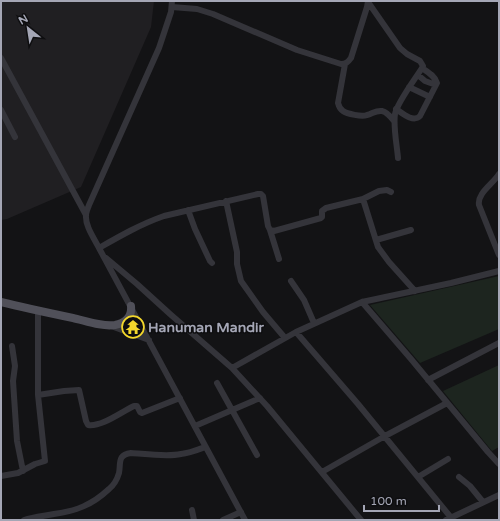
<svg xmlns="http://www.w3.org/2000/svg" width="500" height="521" viewBox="0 0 500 521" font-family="'Varela Round',sans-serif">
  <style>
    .built { fill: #201f22 }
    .green { fill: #1d251f }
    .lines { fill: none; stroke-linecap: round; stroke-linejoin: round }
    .minor { stroke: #34343a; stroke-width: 6 }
    .major { stroke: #505059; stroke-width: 8 }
    .labels { text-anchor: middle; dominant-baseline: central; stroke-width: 3; stroke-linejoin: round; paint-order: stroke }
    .poi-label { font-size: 14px; font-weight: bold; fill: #a4a6b5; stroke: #0e0e10; text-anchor: start }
  </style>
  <rect width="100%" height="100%" fill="#131315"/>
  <path class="built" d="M1 1H154L151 27 81 187 7 219 1 220Z"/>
  <path class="green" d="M499 276V329L420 363 370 305Z
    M499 365V447L492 451 443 391Z"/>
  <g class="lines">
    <path class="minor" d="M172 1 171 12 159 48 89 205C88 208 86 212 86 215 85 226 94 238 99 248L245 520
      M368 2 400 48 407 54 420 61 423 66 422 68C415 79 397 103 395 114 393 126 397 146 398 158
      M172 7 197 9 213 14 297 50 341 64C346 64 348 62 351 58L367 7 368 1
      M1 58 86 215
      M345 64 338 103C339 107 340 109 343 111 347 114 362 117 367 115 372 114 376 110 382 111 387 112 391 117 394 121
      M418 75 425 81 436 85
      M409 87 430 97
      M396 109C402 113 413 123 420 116L437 83C435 76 428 72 422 68
      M1 110 15 137
      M499 174C493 184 477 193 479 205L499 255
      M363 199 378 247 389 262 415 291
      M226 201 237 252V264L241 281 263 312 285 338
      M188 210 195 229 210 261 212 263
      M270 230 279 259
      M376 240 411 230
      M99 248C120 236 141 224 164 216L258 194H261L263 196 268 226 270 230 274 231 321 218 322 217V211L326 208 363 199 379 191 387 190 391 192
      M106 258 137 284 170 314 232 368 267 406 361 520
      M291 281 304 300 314 323
      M362 302 411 359 488 452 499 464
      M111 326 149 340
      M296 332 358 404 453 520
      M12 346 15 366 13 381 17 441 23 471
      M232 368 296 332 362 302 451 283 499 271
      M428 380 499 343
      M217 383 257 455
      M38 395 64 391 79 390 86 421 88 425C102 427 121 412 134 406H137L140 412 142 413 180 398
      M195 426 260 398
      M322 472 385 436 447 403
      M1 476 18 473 35 464 45 461 38 395V310
      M418 477 448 459
      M459 477 470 486 483 502
      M192 510 194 520
      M24 520C34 517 44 516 54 514 76 511 92 505 109 489 114 485 117 480 119 473 121 463 117 455 131 453 146 454 167 457 181 454 190 453 197 450 205 447
      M223 520 241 512
      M446 520 499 495"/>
    <path class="major" d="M1 302C25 308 49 313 73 318 86 321 102 327 115 325 126 323 132 317 131 306"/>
  </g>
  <defs>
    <g id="temple-ring" transform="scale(1.15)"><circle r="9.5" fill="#0e0e10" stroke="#f4d82c" stroke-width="1.5"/><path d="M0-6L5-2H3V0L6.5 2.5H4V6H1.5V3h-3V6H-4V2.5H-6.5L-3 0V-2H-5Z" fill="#f4d82c"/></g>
  </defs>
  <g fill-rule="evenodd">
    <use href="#temple-ring" x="133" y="327"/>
  </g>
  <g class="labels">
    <g class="poi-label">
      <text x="148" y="327">Hanuman Mandir</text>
    </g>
  </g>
  <rect width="500" height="521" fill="none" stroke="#a4a6b5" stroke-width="4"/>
  <g transform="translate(28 28) rotate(330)" stroke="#0e0e10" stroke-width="3" paint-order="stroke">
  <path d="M0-3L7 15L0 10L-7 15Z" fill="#a4a6b5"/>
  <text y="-6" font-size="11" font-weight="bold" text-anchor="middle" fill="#a4a6b5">N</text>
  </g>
  <path d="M364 505v6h75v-6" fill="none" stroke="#a4a6b5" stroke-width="2"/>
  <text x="370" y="505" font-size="12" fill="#a4a6b5" stroke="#0e0e10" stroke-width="3" paint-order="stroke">100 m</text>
</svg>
